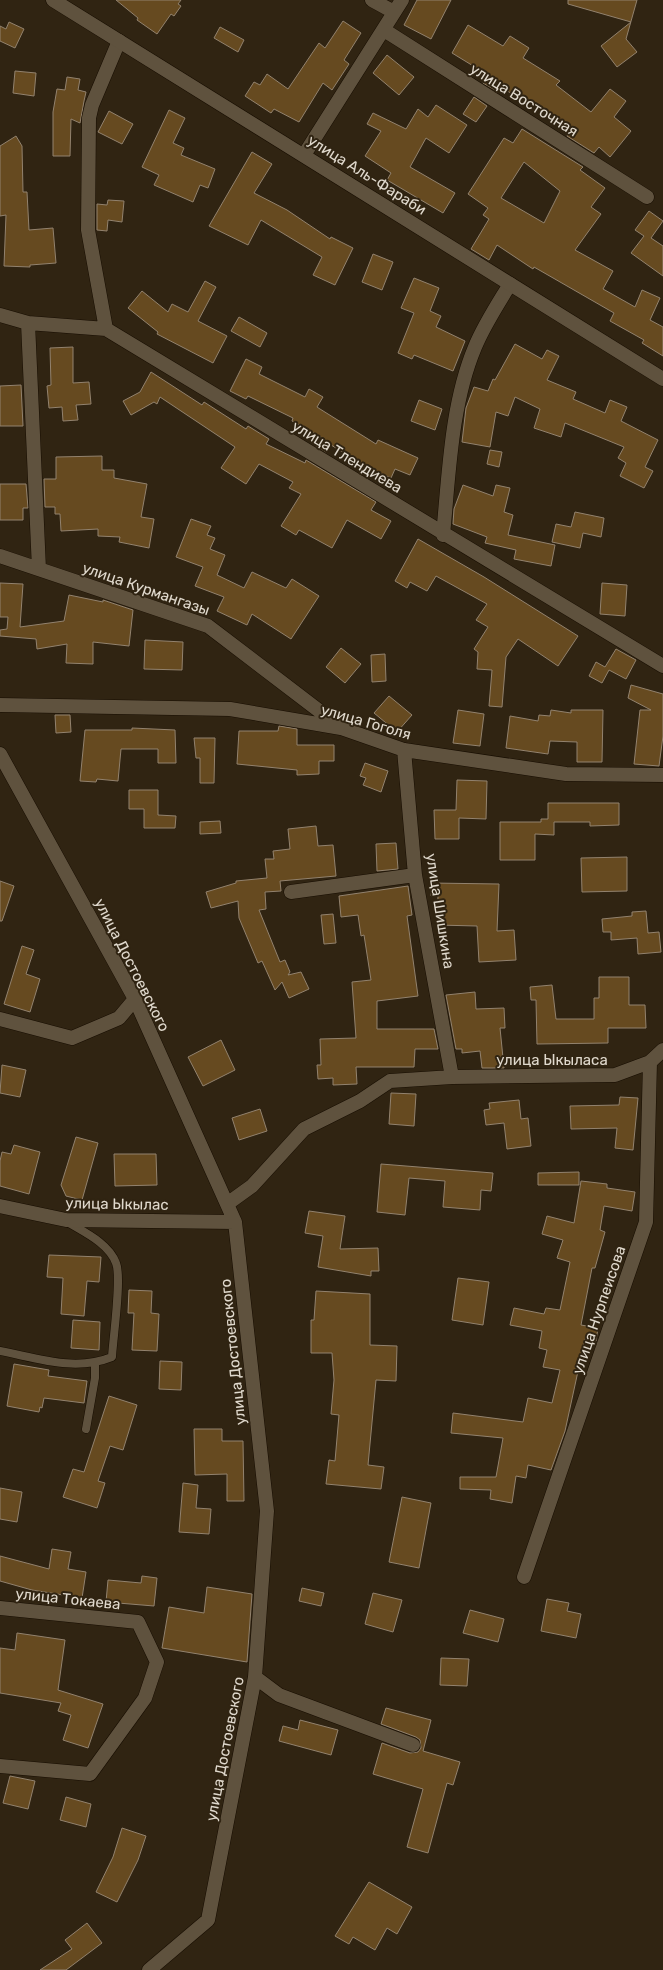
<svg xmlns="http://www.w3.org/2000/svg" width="663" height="1970" viewBox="0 0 663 1970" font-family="Rubik,sans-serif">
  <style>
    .building { fill: #664a20; stroke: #92826e; fill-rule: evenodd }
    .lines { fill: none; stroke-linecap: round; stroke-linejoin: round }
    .service-casing { stroke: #170d00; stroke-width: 9 }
    .minor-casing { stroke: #170d00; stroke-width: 15 }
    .secondary-casing { stroke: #170d00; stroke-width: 15 }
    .service { stroke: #5f523e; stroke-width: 8 }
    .minor { stroke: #5f523e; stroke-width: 14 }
    .secondary { stroke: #5f523e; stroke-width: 14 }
    .labels { text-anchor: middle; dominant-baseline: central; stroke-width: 4; stroke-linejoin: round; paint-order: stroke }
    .street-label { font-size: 15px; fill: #e0d9cd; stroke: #302412 }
  </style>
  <rect width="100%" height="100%" fill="#302412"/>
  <path class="building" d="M116 0H181L178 4 181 6 174 16 171 14 157 34 137 20 138 18Z
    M417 0H451L431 39 404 25Z
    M568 0H637L626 39 637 52 617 67 601 46 631 22 568 4Z
    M343 21 361 33 344 60 349 64 332 90 323 83 299 122 274 109 271 113 245 96 254 82 260 85 267 74 288 89 319 43 325 48Z
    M9 22 24 29 15 48 0 41V26L6 29Z
    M468 25 503 46 510 36 529 48 523 58 560 81 556 85 591 112 610 89 626 101 614 117 631 131 610 157 599 147 594 153 567 136 570 131 514 90 512 94 500 86 497 91 483 83 488 75 452 53Z
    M220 27 244 40 238 52 214 38Z
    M387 55 414 77 399 95 373 73Z
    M15 71 36 73 34 96 13 93Z
    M67 77 80 79 78 90 86 92 84 101 80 123 71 119 70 156H53V112L57 89 65 90Z
    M474 97 487 106 476 122 463 114Z
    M436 105 467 125 449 153 426 138 410 167 455 193 443 213 387 180 391 173 365 156 381 131 367 124 373 113 406 129 418 109 428 117Z
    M169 110 185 118 173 143 184 148 181 155 215 169 208 188 200 185 193 202 154 185 159 175 142 167Z
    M109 111 133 124 122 144 98 132Z
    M522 129 583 167 580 170 605 188 591 207 601 214 575 250 613 271 603 289 635 307 642 290 660 298 650 320 663 327V356L642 343 644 340 610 321 614 313 534 267 533 269 497 245 489 260 471 249 489 219 483 215 488 208 468 194 504 138 513 143ZM524 162 560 191 544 223 501 198Z
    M16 136 22 146 23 192H27L29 230 53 228 56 263 30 265V267L4 266 6 215 0 216V146Z
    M252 152 272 164 254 193 287 210 330 239 331 237 353 248 335 285 313 275 322 257 261 220 248 245 209 226Z
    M108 200 124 201 122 222 108 220 107 231 97 230V204L107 205Z
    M649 211 663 221 651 238 663 246V276L631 253 644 236 635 230Z
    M373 254 393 262 382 290 362 282Z
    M414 278 439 288 430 311 441 316 436 327 465 341 453 371 414 355 412 359 398 353 414 313 401 308Z
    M205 281 216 287 198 321 227 336 213 363 157 334 158 332 128 308 142 291 168 312 172 304 188 312Z
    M239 317 267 333 260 347 231 331Z
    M515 344 542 359 547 350 559 356 547 380 576 392 573 399 605 413 610 400 627 407 621 421 658 440 645 467 653 471 644 488 620 476 626 463 618 458 624 447 565 423 561 437 534 428 540 409 515 397 508 416 496 412 490 447 462 442 466 408 474 387 488 391 493 379 495 380Z
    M73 347V383L89 382 91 404 76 405 78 420 63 421 62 407 49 408 47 386 51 385 50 348Z
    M246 359 262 367 259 374 305 397 309 389 323 397 317 407 320 409 376 444 378 440 418 458 410 475 395 469 391 478 371 469 331 445 326 452 316 446 321 437 292 421 293 418 248 396 246 399 230 391Z
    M151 372 202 405 204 402 246 429 248 426 269 439 266 444 305 463 306 460 376 502 371 510 391 521 381 539 347 520 332 548 299 530 296 535 281 526 301 494 289 488 293 482 259 464 246 484 221 468 235 447 160 397 157 404 154 402 131 415 123 401 140 392Z
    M21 385 23 426H0V386Z
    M419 400 442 409 435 430 411 421Z
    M490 450 502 452 499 467 487 464Z
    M102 456V470H114V478L147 484 141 517 154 519 149 548 119 542 120 537 98 536V529L61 531 60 514H55V507H45L44 479H56V457Z
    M0 484H26L28 508H23V520H0Z
    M463 485 493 496 496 485 510 488 504 512 513 515 508 535 555 545 551 566 514 559 516 550 485 543 487 537 453 524 454 509Z
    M575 512 604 518 601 537 583 533 580 548 552 542 556 524 571 527Z
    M191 519 211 526 207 535 215 538 210 549 225 555 217 575 244 588 252 572 286 588 292 579 319 596 291 639 252 614 247 625 217 611 224 597 195 586 203 567 176 557Z
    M418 539 484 577 578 636 558 666 518 639 506 657 502 707 489 706 492 670 477 669 478 652 474 649 488 627 476 620 487 604 436 576 427 591 410 582 407 588 395 581Z
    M0 583 23 584 20 627 64 621 69 595 103 602V600L133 610 129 646 93 642V664L66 663 67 644 37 649 36 639 0 636V630L7 629 8 617H0Z
    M602 583 627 585 625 616 600 614Z
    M145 640 183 642 182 670 144 669Z
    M341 648 361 664 345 683 326 667Z
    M616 649 636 660 626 679 609 670 602 683 589 676 596 662 605 667Z
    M385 654 386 681 372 682 371 655Z
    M631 685 663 694V736L659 766 634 764 640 710H651L628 698Z
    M389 696 412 715 397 732 374 713Z
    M458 710 484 714 480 746 453 743Z
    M551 710 571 713V710H603L602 762H577V742L550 741 548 754 506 748 510 716 538 721 539 715 550 716Z
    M55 715H70L71 732 56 733Z
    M279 726 297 729V745H334V761H319V774L297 775V770L237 764 239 731H278Z
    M132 728 175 730 176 763H158V749H121L118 781 97 779 96 782 80 781 85 730H132Z
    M194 738H215L214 783H200V758H196Z
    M365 763 388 771 381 792 363 785 366 778 360 776Z
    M457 780 487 781 486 819 459 818V839H435L434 810H456Z
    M129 790H158V815L176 816 175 828H144V809H129Z
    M548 803H619V825L590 826V822H554V835L535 834V860H500V822H541V819H548Z
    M220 821 221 833 200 834V822Z
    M316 826 318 846 333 845 336 876 280 881 281 891 265 892 266 909 259 910 280 962 285 960 290 972 288 975 301 972 309 989 289 998 282 982 275 990 262 961 258 963 239 918 238 901 211 908 206 892 236 883V881L267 878 265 859H274L273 851 290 849 288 829Z
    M396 843 398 869 377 871 376 844Z
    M627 857V891L582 892 581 858Z
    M0 881 14 886 2 921H0Z
    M431 883 499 884 497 931 514 930 516 960 479 962 477 926 437 925 438 896H431Z
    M408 886 412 915 407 916 418 996 377 1001V1029H434L438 1049H415L414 1067H356L357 1084 333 1085V1078L318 1079 317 1065H321L320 1039 356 1038 352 982 371 980 364 935 361 936 358 915 341 917 339 896Z
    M646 911 648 933 659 932 661 952 638 954 637 938 611 940V932H603L602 919 632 916V912Z
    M333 914 336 943 324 944 321 915Z
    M22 946 34 950 26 974 40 979 30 1012 4 1004Z
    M599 977H629V1005H645L646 1028H608V1043L537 1044 536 1000H531L530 987 552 985 556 1019H594V998H599Z
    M475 992 476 1009 504 1008 505 1028H500L504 1068H482L480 1051 462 1053V1049H456L446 995Z
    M221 1040 235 1070 203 1086 188 1057Z
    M2 1065 26 1070 20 1097 0 1093Z
    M391 1093 416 1094 414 1126 389 1124Z
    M620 1097 638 1098 633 1150 615 1148 617 1128 571 1129 570 1106 619 1105Z
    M519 1100 521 1119 528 1118 531 1146 507 1149 504 1123 486 1125 484 1110 490 1109 489 1103Z
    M260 1109 267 1131 239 1140 232 1118Z
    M76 1137 98 1143 82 1200 66 1196 61 1185Z
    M14 1145 40 1152 29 1194 0 1186V1161L2 1152 11 1154Z
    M114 1154H156L157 1185 115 1186Z
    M381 1164 493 1173 491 1191 481 1190 480 1210 443 1207 445 1181 409 1178 405 1215 377 1212Z
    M579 1172V1185H538V1173Z
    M581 1181 607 1184V1188L635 1192 632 1211 604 1206 600 1230 605 1232 595 1268H592L581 1325 598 1328 596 1341 585 1339 565 1431 551 1470 528 1465 526 1478 516 1476 512 1503 490 1499 491 1490 460 1489V1477H496L503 1438 451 1433 453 1413 523 1422 528 1398 552 1403 560 1370 543 1367 547 1350 539 1348 542 1331 510 1325 514 1308 544 1314 546 1308 560 1310 570 1262 557 1258 563 1240 542 1234 547 1216 574 1223Z
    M309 1211 345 1216 340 1249 378 1248 379 1271H371V1276L318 1267 323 1236 305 1233Z
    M49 1255 101 1257 99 1282 87 1281 84 1316 61 1314 63 1278 47 1277Z
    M458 1278 489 1282 483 1325 452 1320Z
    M129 1290 152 1291 151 1313 159 1314 157 1351 132 1350 134 1313H128Z
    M316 1291 370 1294V1345L397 1346 396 1381 376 1380 368 1465 384 1467 381 1489 326 1484 329 1460 335 1461 339 1415 331 1414 334 1380 332 1353H311V1320H314Z
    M73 1320 100 1322 99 1350 71 1348Z
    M160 1361 182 1362 181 1390 159 1389Z
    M14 1364 49 1370 48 1376 87 1381 84 1403 44 1398 42 1408 40 1407 39 1412 7 1406Z
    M109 1396 137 1405 123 1450 110 1446 98 1481 105 1483 97 1508 63 1497 73 1469 84 1472Z
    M194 1429H222V1441H243L244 1501H227V1474L195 1475Z
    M183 1483 198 1485 196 1508 211 1509 209 1534 179 1532Z
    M0 1488 22 1492 17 1522 0 1519Z
    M402 1497 431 1503 419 1568 389 1562Z
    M52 1549 71 1552 68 1569 86 1572 82 1598 32 1590 0 1581V1556L49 1569Z
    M142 1576 157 1578 154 1606 106 1602 108 1580 141 1583Z
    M207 1587 252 1594 247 1662 162 1648 169 1607 204 1613Z
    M302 1588 324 1593 321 1606 299 1601Z
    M373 1593 402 1600 393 1632 365 1624Z
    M547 1599 569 1603 567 1611 581 1614 576 1638 541 1631Z
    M470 1610 504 1619 498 1642 463 1633Z
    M17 1633 65 1640 58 1690 103 1704 88 1748 63 1740 71 1715 58 1711 61 1703 0 1693V1648L15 1650Z
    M441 1658 469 1659 467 1686 440 1685Z
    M386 1708 431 1720 423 1751 460 1762 453 1785 447 1783 428 1853 407 1847 423 1789 373 1774 382 1743 410 1753 418 1752 421 1748 420 1740 416 1737 381 1724Z
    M300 1720 338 1730 331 1755 279 1741 283 1726 298 1730Z
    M10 1776 35 1781 28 1809 3 1803Z
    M66 1797 91 1804 86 1827 60 1820Z
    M122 1828 146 1836 138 1860 117 1902 96 1892 113 1857Z
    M369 1882 412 1907 397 1934 387 1928 375 1950 353 1937 349 1944 335 1936Z
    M87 1923 102 1943 66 1970H40L72 1949 65 1940Z"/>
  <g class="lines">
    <g class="service-casing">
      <path id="service" d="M0 1351C37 1358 75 1372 112 1357 113 1338 122 1278 116 1263 109 1244 86 1233 69 1223
        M86 1429 95 1378V1364"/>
    </g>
    <g class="minor-casing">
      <path id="minor" d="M372 0 394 12
        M384 30 647 197
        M304 155 402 0
        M0 315 28 323 106 329 663 666
        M28 323 39 569
        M106 329 88 230 89 118 92 105 119 41
        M443 535C449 474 451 404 475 347 484 325 498 304 510 284
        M0 556 208 626 339 726
        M0 705 230 709 341 728 404 750 566 774 663 775
        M404 750 415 875 452 1077
        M0 754 135 999 235 1222 267 1511 255 1677 208 1920 149 1970
        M291 892 415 875
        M0 1019 72 1038 119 1018 135 999
        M227 1204 252 1186 304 1129 360 1101 390 1081 452 1077 615 1075 650 1062
        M0 1206 66 1220 235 1222
        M524 1577 646 1222 650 1062 663 1050
        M0 1608 138 1622 157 1662 145 1698 90 1774 0 1766
        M255 1677 279 1695 413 1745"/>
    </g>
    <g class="secondary-casing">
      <path id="secondary" d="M53 0 663 379"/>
    </g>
    <use href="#service" class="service"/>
    <use href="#minor" class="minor"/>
    <use href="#secondary" class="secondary"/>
  </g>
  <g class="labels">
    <g class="street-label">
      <text transform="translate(524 100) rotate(32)">улица Восточная</text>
      <text transform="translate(367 175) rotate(32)">улица Аль-Фараби</text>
      <text transform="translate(347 457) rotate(31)">улица Тлендиева</text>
      <text transform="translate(146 589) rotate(19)">улица Курмангазы</text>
      <text transform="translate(366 722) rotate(16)">улица Гоголя</text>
      <text transform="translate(440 911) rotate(81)">улица Шишкина</text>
      <text transform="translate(132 965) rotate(63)">улица Достоевского</text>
      <text x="552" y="1060">улица Ыкыласа</text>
      <text transform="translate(117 1204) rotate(1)">улица Ыкылас</text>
      <text transform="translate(599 1310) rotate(-71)">улица Нурпеисова</text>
      <text transform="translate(233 1352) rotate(-96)">улица Достоевского</text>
      <text transform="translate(68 1599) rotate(6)">улица Токаева</text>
      <text transform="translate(225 1749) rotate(-79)">улица Достоевского</text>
    </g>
  </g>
</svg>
